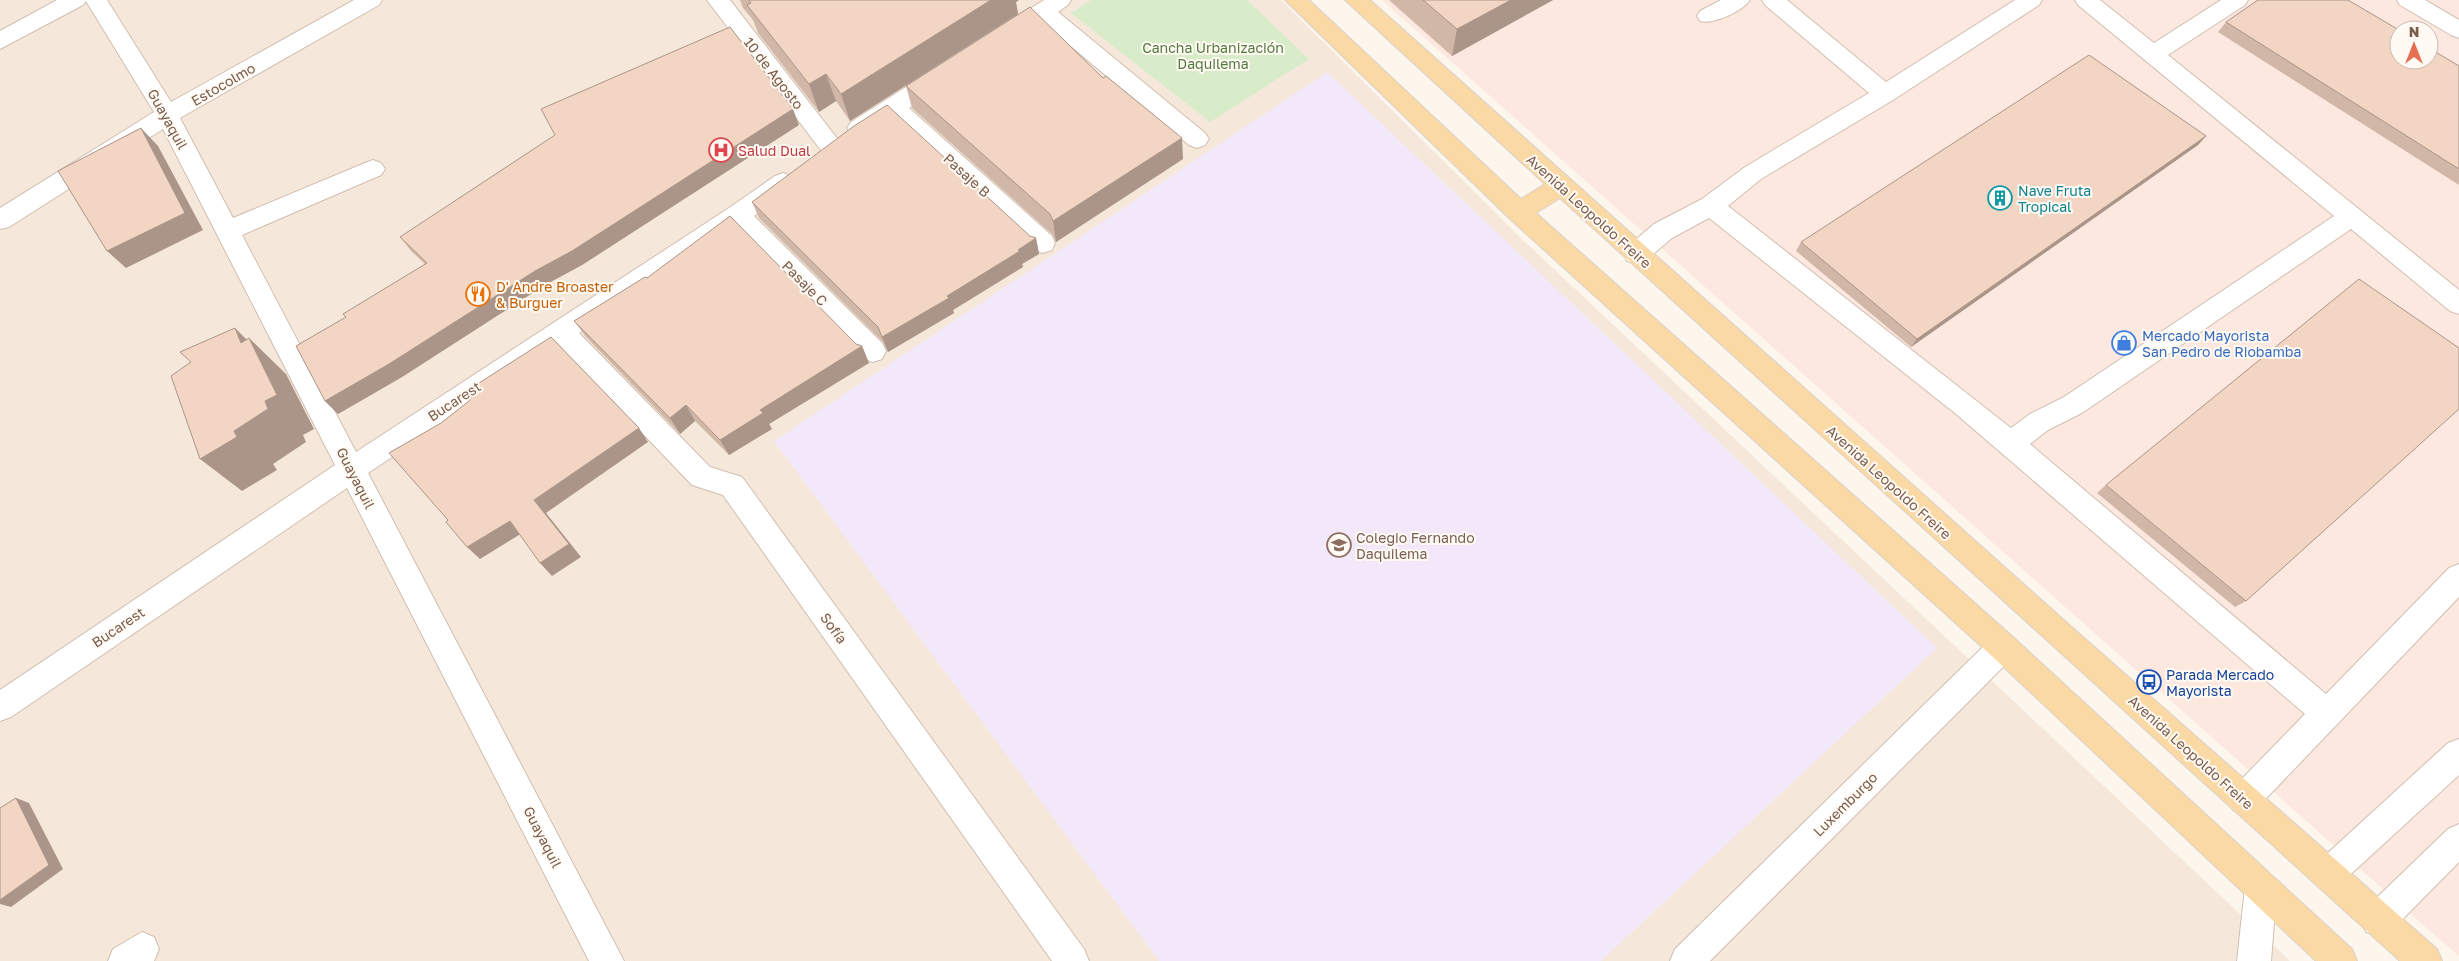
<svg xmlns="http://www.w3.org/2000/svg" width="2459" height="961" viewBox="0 0 2459 961" font-family="'Golos Text',sans-serif">
  <style>
    .residential { fill: #f5e8da }
    .commercial { fill: #fde8e0; fill-rule: evenodd }
    .education { fill: #f3e8fa }
    .green { fill: #d8ecc9 }
    .lines { fill: none; stroke-linecap: round; stroke-linejoin: round }
    .minor-casing { stroke: #d1beb0; stroke-width: 2 }
    .major-casing { stroke: #dad1cd; stroke-width: 2 }
    .minor { fill: #fff; fill-rule: evenodd }
    .major { fill: #fbd9a5; fill-rule: evenodd }
    .wall { fill: #d1b7a8 }
    .shaded-wall { fill: #aa9588 }
    .building { fill: #f3d5c3; stroke: #aa9588 }
    .labels { text-anchor: middle; dominant-baseline: central; stroke-width: 4; stroke-linejoin: round; paint-order: stroke }
    .park-label { font-size: 14px; fill: #537a41; stroke: #fffaf3 }
    .street-label { font-size: 14px; fill: #7a5c4d; stroke: #fffaf3 }
    .health-label { font-size: 14px; fill: #be3a42; stroke: #fffaf3; text-anchor: start }
    .culture-label { font-size: 14px; fill: #0d838f; stroke: #fffaf3; text-anchor: start }
    .food-label { font-size: 14px; fill: #c56008; stroke: #fffaf3; text-anchor: start }
    .shop-label { font-size: 14px; fill: #366cbe; stroke: #fffaf3; text-anchor: start }
    .education-label { font-size: 14px; fill: #785e54; stroke: #fffaf3; text-anchor: start }
    .transit-label { font-size: 14px; fill: #164399; stroke: #fffaf3; text-anchor: start }
  </style>
  <rect width="100%" height="100%" fill="#fdf6ec"/>
  <path class="residential" d="M0 0H1281L1523 240 2290 961H0Z"/>
  <path class="commercial" d="M1382 0H2459V956L2430 931ZM2399 30H2429V60H2399Z"/>
  <path class="education" d="M1327 72 1937 648 1601 961H1159L774 441Z"/>
  <path class="green" d="M1091 0H1247L1309 59 1210 122 1071 13Z"/>
  <g class="lines">
    <g class="minor-casing">
      <path id="minor" d="M57 0H107L171 102 354 0H382L379 5 180 118 233 218 365 163 373 160 381 163 385 169 381 175 242 235 356 452 729 208 775 176 783 173 791 176 795 182 791 188 754 216 882 343 886 351 882 359 873 362 864 359 736 229 579 333 710 467 742 477 1084 949 1089 961H1052L723 495 692 485 559 346 368 473 624 961H589L347 488 11 717 0 721V690L335 465 163 129 9 227 0 229V208L154 112 86 1 83 5 0 49V31Z
        M707 0H730L839 141 843 147 839 153 831 156 823 153Z
        M1044 0H1071L1068 5 1058 12 1205 133 1209 139 1205 145 1197 148 1189 145 1042 22C1029 31 1015 45 999 41L996 35 999 29Z
        M1721 0H1750C1743 11 1713 25 1700 21L1697 16 1700 11Z
        M1762 0H1787L1886 82 2015 0H2042L2039 5 1893 100 1761 179 1728 206 2011 428 2030 414 2064 397 2334 216 2078 5 2075 0H2100L2154 43 2221 0H2248L2245 5 2168 55 2459 290V314L2450 311 2351 229 2082 413 2048 430 2030 444 2326 694 2449 568 2459 564V597L2255 810 2244 814 2233 810 2228 799 2233 788 2305 714 1956 414 1709 218 1672 238 1645 261 1636 264 1627 261 1624 254 1627 247 1654 224 1702 199 1745 167 1869 93 1765 5Z
        M2397 0H2425L2459 20V38L2451 35 2400 5Z
        M941 68 949 70 952 76 949 82 909 108 1052 236 1055 243 1052 250 1043 253 1034 250 891 119C878 127 866 139 851 134L847 128 851 122 933 70Z
        M2003 633 2013 637 2018 647 2013 657 1710 961H1670L1675 949 1993 637Z
        M2459 739V775L2340 884 2329 889 2318 884 2313 873 2318 862 2448 743Z
        M2459 824V862L2390 932 2378 936 2366 932 2362 920 2366 908 2448 829Z
        M2261 871 2272 876 2277 887 2271 961H2237L2245 887 2250 876Z
        M142 932 154 937 159 949 154 961H108L113 949Z"/>
    </g>
    <g class="major-casing">
      <path id="major" d="M1285 0H1309L1521 199 1545 184 1345 0H1370L2066 622 2437 949 2442 961H2400L1560 198 1536 213 2013 637 2352 949 2357 961H2316L1993 657 1510 219Z"/>
    </g>
    <use href="#minor" class="minor"/>
    <use href="#major" class="major"/>
  </g>
  <path class="wall" d="M740 0H1019L1016 2 1018 14 850 121 836 101 819 112 758 33 753 20 743 8Z
    M1389 0H1553L1452 56Z
    M2226 22 2459 66V185L2218 32Z
    M906 86 1183 159 1056 242 1053 235 912 108Z
    M799 125 582 265 545 285 402 377 338 414 325 401 346 317 425 264 411 251 400 237Z
    M2206 136 2198 145 1911 347 1796 251 1801 242Z
    M752 202 1030 236 1036 238 1039 254 1022 264 1023 267 953 310 954 313 888 352 883 342 759 218Z
    M647 278 862 346 869 363 769 424 772 429 729 455 695 421 680 434 586 337 574 321Z
    M2106 485 2246 601 2235 607 2097 493Z"/>
  <path class="shaded-wall" d="M991 0H1019L1016 2 1018 14 850 121 841 94Z
    M1511 0H1553L1452 56 1457 29Z
    M826 74 836 101 819 112 809 84Z
    M793 109 799 125 582 265 545 285 402 377 338 414 325 401 535 271Z
    M141 128 158 146 203 230 126 268 107 251Z
    M2206 136 2198 145 1911 347 1917 339Z
    M1182 138 1183 159 1056 242 1053 221Z
    M1036 238 1039 254 1022 264 1023 267 953 310 954 313 888 352 882 337Z
    M235 328 251 344 249 338 286 374 314 429 303 435 306 442 273 464 277 470 242 491 200 459 234 431 265 401Z
    M862 346 869 363 769 424 772 429 729 455 720 440 760 410Z
    M686 405 695 421 680 434 670 418Z
    M639 428 648 442 546 513 581 557 552 576 540 563 534 500Z
    M510 521 522 533 480 559 467 547Z
    M16 798 29 803 63 869 11 907 0 904V900Z"/>
  <path class="building" d="M749 0H991L841 94 826 74 809 84 747 5 751 3Z
    M1423 0H1511L1457 29Z
    M2258 0H2348L2399 30V60H2429V48L2459 66V169L2226 22Z
    M1030 7 1103 78 1106 76 1182 138 1053 221 1050 214 906 86Z
    M730 27 793 109 572 251 535 271 389 364 325 401 296 346 346 317 343 314 427 263 400 237 555 135 541 109Z
    M2089 55 2206 136 1917 339 1801 242Z
    M887 105 1030 236 1036 238 1018 250 1020 251 947 296 949 298 882 337 878 327 752 202 854 126Z
    M141 128 185 213 107 251 58 171Z
    M730 216 856 344 862 346 760 410 763 413 720 440 686 405 670 418 574 321 645 277 647 278Z
    M2359 279 2459 348V409L2246 601 2106 485Z
    M235 328 241 343 249 338 277 395 265 401 268 409 234 431 237 437 200 459 171 376 191 362 180 352Z
    M551 337 639 428 534 500 569 544 540 563 510 521 467 547 446 522 448 520 389 453 441 423 469 401 479 383Z
    M16 798 49 865 0 900V808Z"/>
  <defs>
    <g id="hospital-ring" transform="scale(1.25)"><circle r="9.5" fill="#fffaf3" stroke="#e0444e" stroke-width="1.5"/><path d="M-5-5h3v3.5h4V-5h3V5h-3V1.5h-4V5h-3Z" fill="#e0444e"/></g>
    <g id="building-ring" transform="scale(1.25)"><circle r="9.5" fill="#fffaf3" stroke="#0f9aa8" stroke-width="1.5"/><path d="M-4-6H4V6H1V3H-1V6H-4ZM-2.5-4.3h1.7v1.8h-1.7ZM.8-4.3h1.7v1.8H.8ZM-2.5-1h1.7V.8h-1.7ZM.8-1h1.7V.8H.8Z" fill="#0f9aa8"/></g>
    <g id="restaurant-ring" transform="scale(1.25)"><circle r="9.5" fill="#fffaf3" stroke="#e8710a" stroke-width="1.5"/><path d="M-5-6h1v4h1v-4h1v4h1v-4h1v5L-1.5 .5V6h-2V.5L-5-1ZM5-6V6H3V1.5H1.5Q1.5-4 5-6Z" fill="#e8710a"/></g>
    <g id="shop-ring" transform="scale(1.25)"><circle r="9.5" fill="#fffaf3" stroke="#3f7fe0" stroke-width="1.5"/><path d="M-5-2.5h2.3a2.7 3.5 0 0 1 5.4 0H5L5.5 6h-11ZM-1.5-2.5h3a1.5 2.3 0 0 0-3 0Z" fill="#3f7fe0"/></g>
    <g id="school-ring" transform="scale(1.25)"><circle r="9.5" fill="#fffaf3" stroke="#8d6e63" stroke-width="1.5"/><path d="M0-5L7-2L0 1L-7-2ZM-4 1L0 2.5L4 1V4Q0 6-4 4Z" fill="#8d6e63"/></g>
    <g id="bus-ring" transform="scale(1.25)"><circle r="9.5" fill="#fffaf3" stroke="#1a4fb4" stroke-width="1.5"/><path d="M-5-6H5V4H4V6H2V4H-2V6H-4V4H-5ZM-3.5-4V0h7V-4ZM-3.5 1.2v1.5H-2V1.2ZM2 1.2v1.5H3.5V1.2Z" fill="#1a4fb4"/></g>
  </defs>
  <g fill-rule="evenodd">
    <use href="#hospital-ring" x="721" y="150"/>
    <use href="#building-ring" x="2000" y="198"/>
    <use href="#restaurant-ring" x="478" y="294"/>
    <use href="#shop-ring" x="2124" y="343"/>
    <use href="#school-ring" x="1339" y="545"/>
    <use href="#bus-ring" x="2149" y="682"/>
  </g>
  <g class="labels">
    <g class="park-label">
      <text x="1213" y="47">Cancha Urbanización<tspan x="1213" dy="16">Daquilema</tspan></text>
    </g>
    <g class="street-label">
      <text transform="translate(774 73) rotate(52)">10 de Agosto</text>
      <text transform="translate(223 84) rotate(-30)">Estocolmo</text>
      <text transform="translate(168 119) rotate(61)">Guayaquil</text>
      <text transform="translate(967 175) rotate(42)">Pasaje B</text>
      <text transform="translate(1589 211) rotate(42)">Avenida Leopoldo Freire</text>
      <text transform="translate(805 283) rotate(45)">Pasaje C</text>
      <text transform="translate(454 401) rotate(-33)">Bucarest</text>
      <text transform="translate(356 478) rotate(63)">Guayaquil</text>
      <text transform="translate(1889 482) rotate(42)">Avenida Leopoldo Freire</text>
      <text transform="translate(118 627) rotate(-34)">Bucarest</text>
      <text transform="translate(834 628) rotate(54)">Sofía</text>
      <text transform="translate(2191 752) rotate(42)">Avenida Leopoldo Freire</text>
      <text transform="translate(1845 804) rotate(-45)">Luxemburgo</text>
      <text transform="translate(543 837) rotate(63)">Guayaquil</text>
    </g>
    <g class="health-label">
      <text x="738" y="150">Salud Dual</text>
    </g>
    <g class="culture-label">
      <text x="2018" y="190">Nave Fruta<tspan x="2018" dy="16">Tropical</tspan></text>
    </g>
    <g class="food-label">
      <text x="496" y="286">D' Andre Broaster<tspan x="496" dy="16">&amp; Burguer</tspan></text>
    </g>
    <g class="shop-label">
      <text x="2142" y="335">Mercado Mayorista<tspan x="2142" dy="16">San Pedro de Riobamba</tspan></text>
    </g>
    <g class="education-label">
      <text x="1356" y="537">Colegio Fernando<tspan x="1356" dy="16">Daquilema</tspan></text>
    </g>
    <g class="transit-label">
      <text x="2166" y="674">Parada Mercado<tspan x="2166" dy="16">Mayorista</tspan></text>
    </g>
  </g>
  <g transform="translate(2414 45)"><circle r="24" fill="#fffaf3" stroke="#cabbb1"/>
  <path d="M0-4L9 19L0 12L-9 19Z" fill="#e76f51"/>
  <text y="-8" font-size="14" font-weight="bold" text-anchor="middle" fill="#7a5c4d">N</text>
  </g>
</svg>
